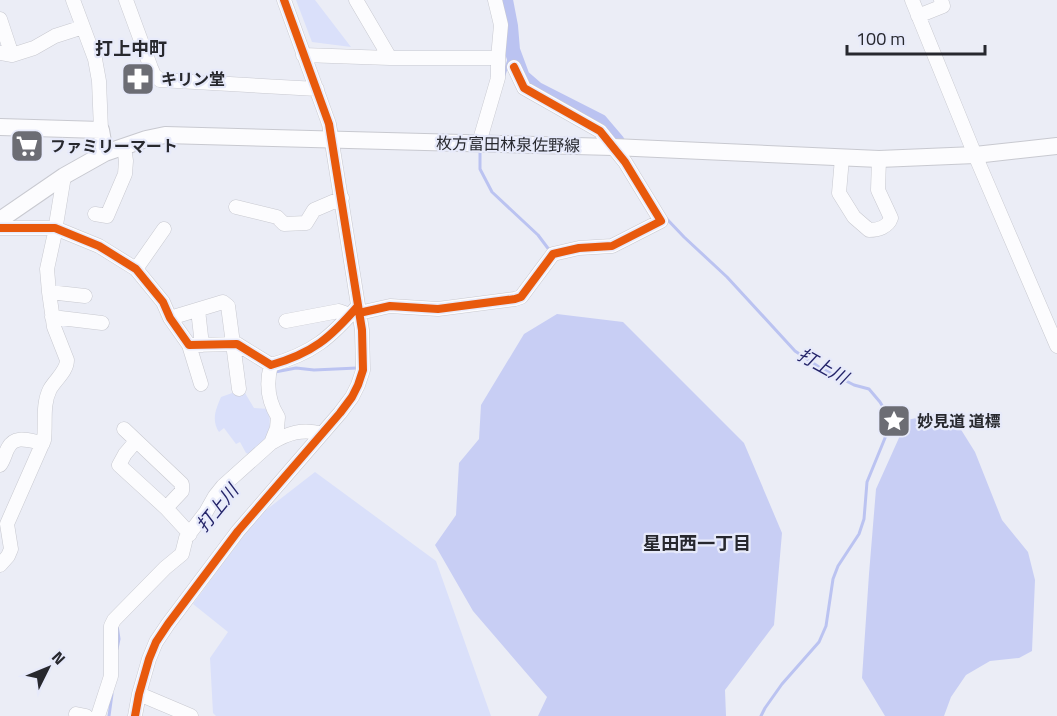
<svg xmlns="http://www.w3.org/2000/svg" width="1057" height="716" viewBox="0 0 1057 716" font-family="'Titillium Web','Noto Sans JP',sans-serif">
  <style>
    .green { fill: #dae0fa }
    .forest { fill: #c8cef4 }
    .lines { fill: none; stroke-linecap: round; stroke-linejoin: round }
    .stream { stroke: #bbc3f1; stroke-width: 3 }
    .river { stroke: #bbc3f1; stroke-width: 16 }
    .minor-casing { stroke: #c8c9d0; stroke-width: 15 }
    .major-casing { stroke: #c8c9d0; stroke-width: 18 }
    .minor { stroke: #fcfcfe; stroke-width: 14 }
    .major { stroke: #fcfcfe; stroke-width: 16 }
    .cycleway-casing { stroke: #e7eafa; stroke-width: 11 }
    .cycleway { stroke: #e8590c; stroke-width: 8 }
    .labels { text-anchor: middle; dominant-baseline: central; stroke-width: 4.5; stroke-linejoin: round; paint-order: stroke }
    .poi-label { font-size: 16px; font-weight: bold; fill: #27282e; stroke: #e7eafa; text-anchor: start }
    .street-label { font-size: 16px; fill: #27282e; stroke: #e7eafa }
    .neighbourhood-label { font-size: 18px; font-weight: bold; fill: #27282e; stroke: #e7eafa }
    .water-label { font-size: 18px; font-style: italic; fill: #242469; stroke: #e7eafa }
  </style>
  <rect width="100%" height="100%" fill="#ebedf6"/>
  <path class="green" d="M296 0H315L351 47 312 42Z
    M235 392 245 393 254 408 269 409C271 436 270 436 252 455L246 453 240 442 236 444 224 428 219 432C211 420 216 409 221 397Z
    M315 472 436 561 491 716H216L213 713 210 658 228 632 193 604 257 517Z"/>
  <path class="forest" d="M557 314 623 322 744 443 782 533 774 625 725 690 726 716H538L547 697 473 611 435 545 456 515 459 463 479 439 481 405 524 334Z
    M935 414 960 428 975 452 1002 520 1028 552 1035 580 1032 651 1019 658 990 661 966 675 951 697 944 716H885L862 678 869 574 876 489 907 420Z"/>
  <g class="lines">
    <path class="stream" d="M504 75 512 50
      M480 153V169L492 192 538 235 550 251 549 253
      M665 217 684 237 727 277 795 351 819 367 854 385 869 389 880 402 886 412 888 421 885 438 867 482 864 519 859 534 838 566 833 579 826 626 819 642 782 684 765 708 761 716
      M275 372 296 368 314 370 357 368
      M117 625 119 639 117 649
      M109 716 112 694"/>
    <path class="river" d="M505 0 510 26 512 50 522 77 537 90 600 122 617 142"/>
    <g class="minor-casing">
      <path id="minor" d="M73 0 95 59 99 81 101 130
        M126 0 151 68 154 75 160 80 317 89
        M356 0 390 58
        M495 0 501 25 498 58
        M912 0 975 155 1057 346
        M918 16 943 6 941 0
        M0 19 12 55 0 53
        M12 55 34 48 55 36 83 27
        M303 55 390 58H498V78L479 143
        M842 158 839 193 854 217 869 230C878 230 888 227 891 218L878 190 879 159
        M236 207 277 217 284 224 306 223 314 210 342 198
        M95 214 107 216 125 174 126 161 124 146
        M0 228H55L99 246 136 269 163 302 170 318 189 345 237 344 271 365C313 353 330 338 358 306
        M136 269 164 229
        M49 292 85 296
        M198 310 202 345
        M359 313 390 306 438 309 515 299 521 297 553 254 579 248 612 246 661 221 625 162 600 131 524 88 514 67
        M52 317 102 323
        M170 318 223 302 228 306 239 389
        M286 321 339 311 350 315
        M189 345 201 384
        M124 429 182 484V491L166 508
        M136 441 125 454 119 465 166 508 190 534
        M271 443C288 433 303 428 322 434
        M0 465C4 460 5 453 8 448 15 434 30 441 43 443
        M0 565 8 556 11 549 7 524 44 440C46 423 42 405 50 389 56 379 67 371 67 360L54 327 49 292 47 269 54 237 64 176
        M139 694 191 716
        M76 714 86 716
        M98 716 111 676V626L114 620 165 568 182 554 186 538 206 512 215 496 223 486 271 443 277 428 278 417C268 401 266 383 271 365
        M135 716 139 694 149 659 156 642 168 624 238 531 340 413 352 397 358 385 363 370 362 330 329 124 284 0"/>
    </g>
    <g class="major-casing">
      <path id="major" d="M0 127 101 130 105 153
        M0 220 64 176 105 153 146 139 165 135 613 147 879 159 975 155 1057 146"/>
    </g>
    <use href="#minor" class="minor"/>
    <use href="#major" class="major"/>
    <g class="cycleway-casing">
      <path id="cycleway" d="M0 228H55L99 246 136 269 163 302 170 318 189 345 237 344 271 365C313 353 330 338 358 306
        M359 313 390 306 438 309 515 299 521 297 553 254 579 248 612 246 661 221 625 162 600 131 524 88 514 67
        M135 716 139 694 149 659 156 642 168 624 238 531 340 413 352 397 358 385 363 370 362 330 329 124 284 0"/>
    </g>
    <use href="#cycleway" class="cycleway"/>
  </g>
  <defs>
    <g id="pharmacy-square" transform="scale(1.725)"><rect x="-9" y="-9" width="18" height="18" rx="4" fill="#6c6d74" stroke="#e7eafa"/><path d="M-2-6h4v4h4v4h-4v4h-4v-4h-4v-4h4Z" fill="#fff"/></g>
    <g id="supermarket-square" transform="scale(1.725)"><rect x="-9" y="-9" width="18" height="18" rx="4" fill="#6c6d74" stroke="#e7eafa"/><path d="M-6-5.5h2.5l.6 2H6L4.5 2H-2.5L-4.4-4H-6ZM-1.5 3.2a1.3 1.3 0 1 0 .1 0ZM3 3.2a1.3 1.3 0 1 0 .1 0Z" fill="#fff"/></g>
    <g id="sight-square" transform="scale(1.725)"><rect x="-9" y="-9" width="18" height="18" rx="4" fill="#6c6d74" stroke="#e7eafa"/><path d="M0-6L1.8-2.2L6-1.7L2.9 1.2L3.7 5.4L0 3.3L-3.7 5.4L-2.9 1.2L-6-1.7L-1.8-2.2Z" fill="#fff"/></g>
  </defs>
  <g fill-rule="evenodd">
    <use href="#pharmacy-square" x="138" y="79"/>
    <use href="#supermarket-square" x="27" y="146"/>
    <use href="#sight-square" x="894" y="421"/>
  </g>
  <g class="labels">
    <g class="poi-label">
      <text x="161" y="79">キリン堂</text>
      <text x="50" y="146">ファミリーマート</text>
      <text x="917" y="421">妙見道 道標</text>
    </g>
    <g class="street-label">
      <text transform="translate(508 144) rotate(1)">枚方富田林泉佐野線</text>
    </g>
    <g class="neighbourhood-label">
      <text x="131" y="48">打上中町</text>
      <text x="697" y="543">星田西一丁目</text>
    </g>
    <g class="water-label">
      <text transform="translate(823 366) rotate(29)">打上川</text>
      <text transform="translate(217 508) rotate(-51)">打上川</text>
    </g>
  </g>
  <g transform="translate(48 668) rotate(47)" stroke="#e7eafa" stroke-width="4.5" paint-order="stroke">
  <path d="M0-4.5L10 22L0 15L-10 22Z" fill="#27282e"/>
  <text y="-9" font-size="16" font-weight="bold" text-anchor="middle" fill="#27282e">N</text>
  </g>
  <path d="M847 45v9h138v-9" fill="none" stroke="#27282e" stroke-width="3"/>
  <text x="856" y="45" font-size="18" fill="#27282e" stroke="#e7eafa" stroke-width="4.5" paint-order="stroke">100 m</text>
</svg>
